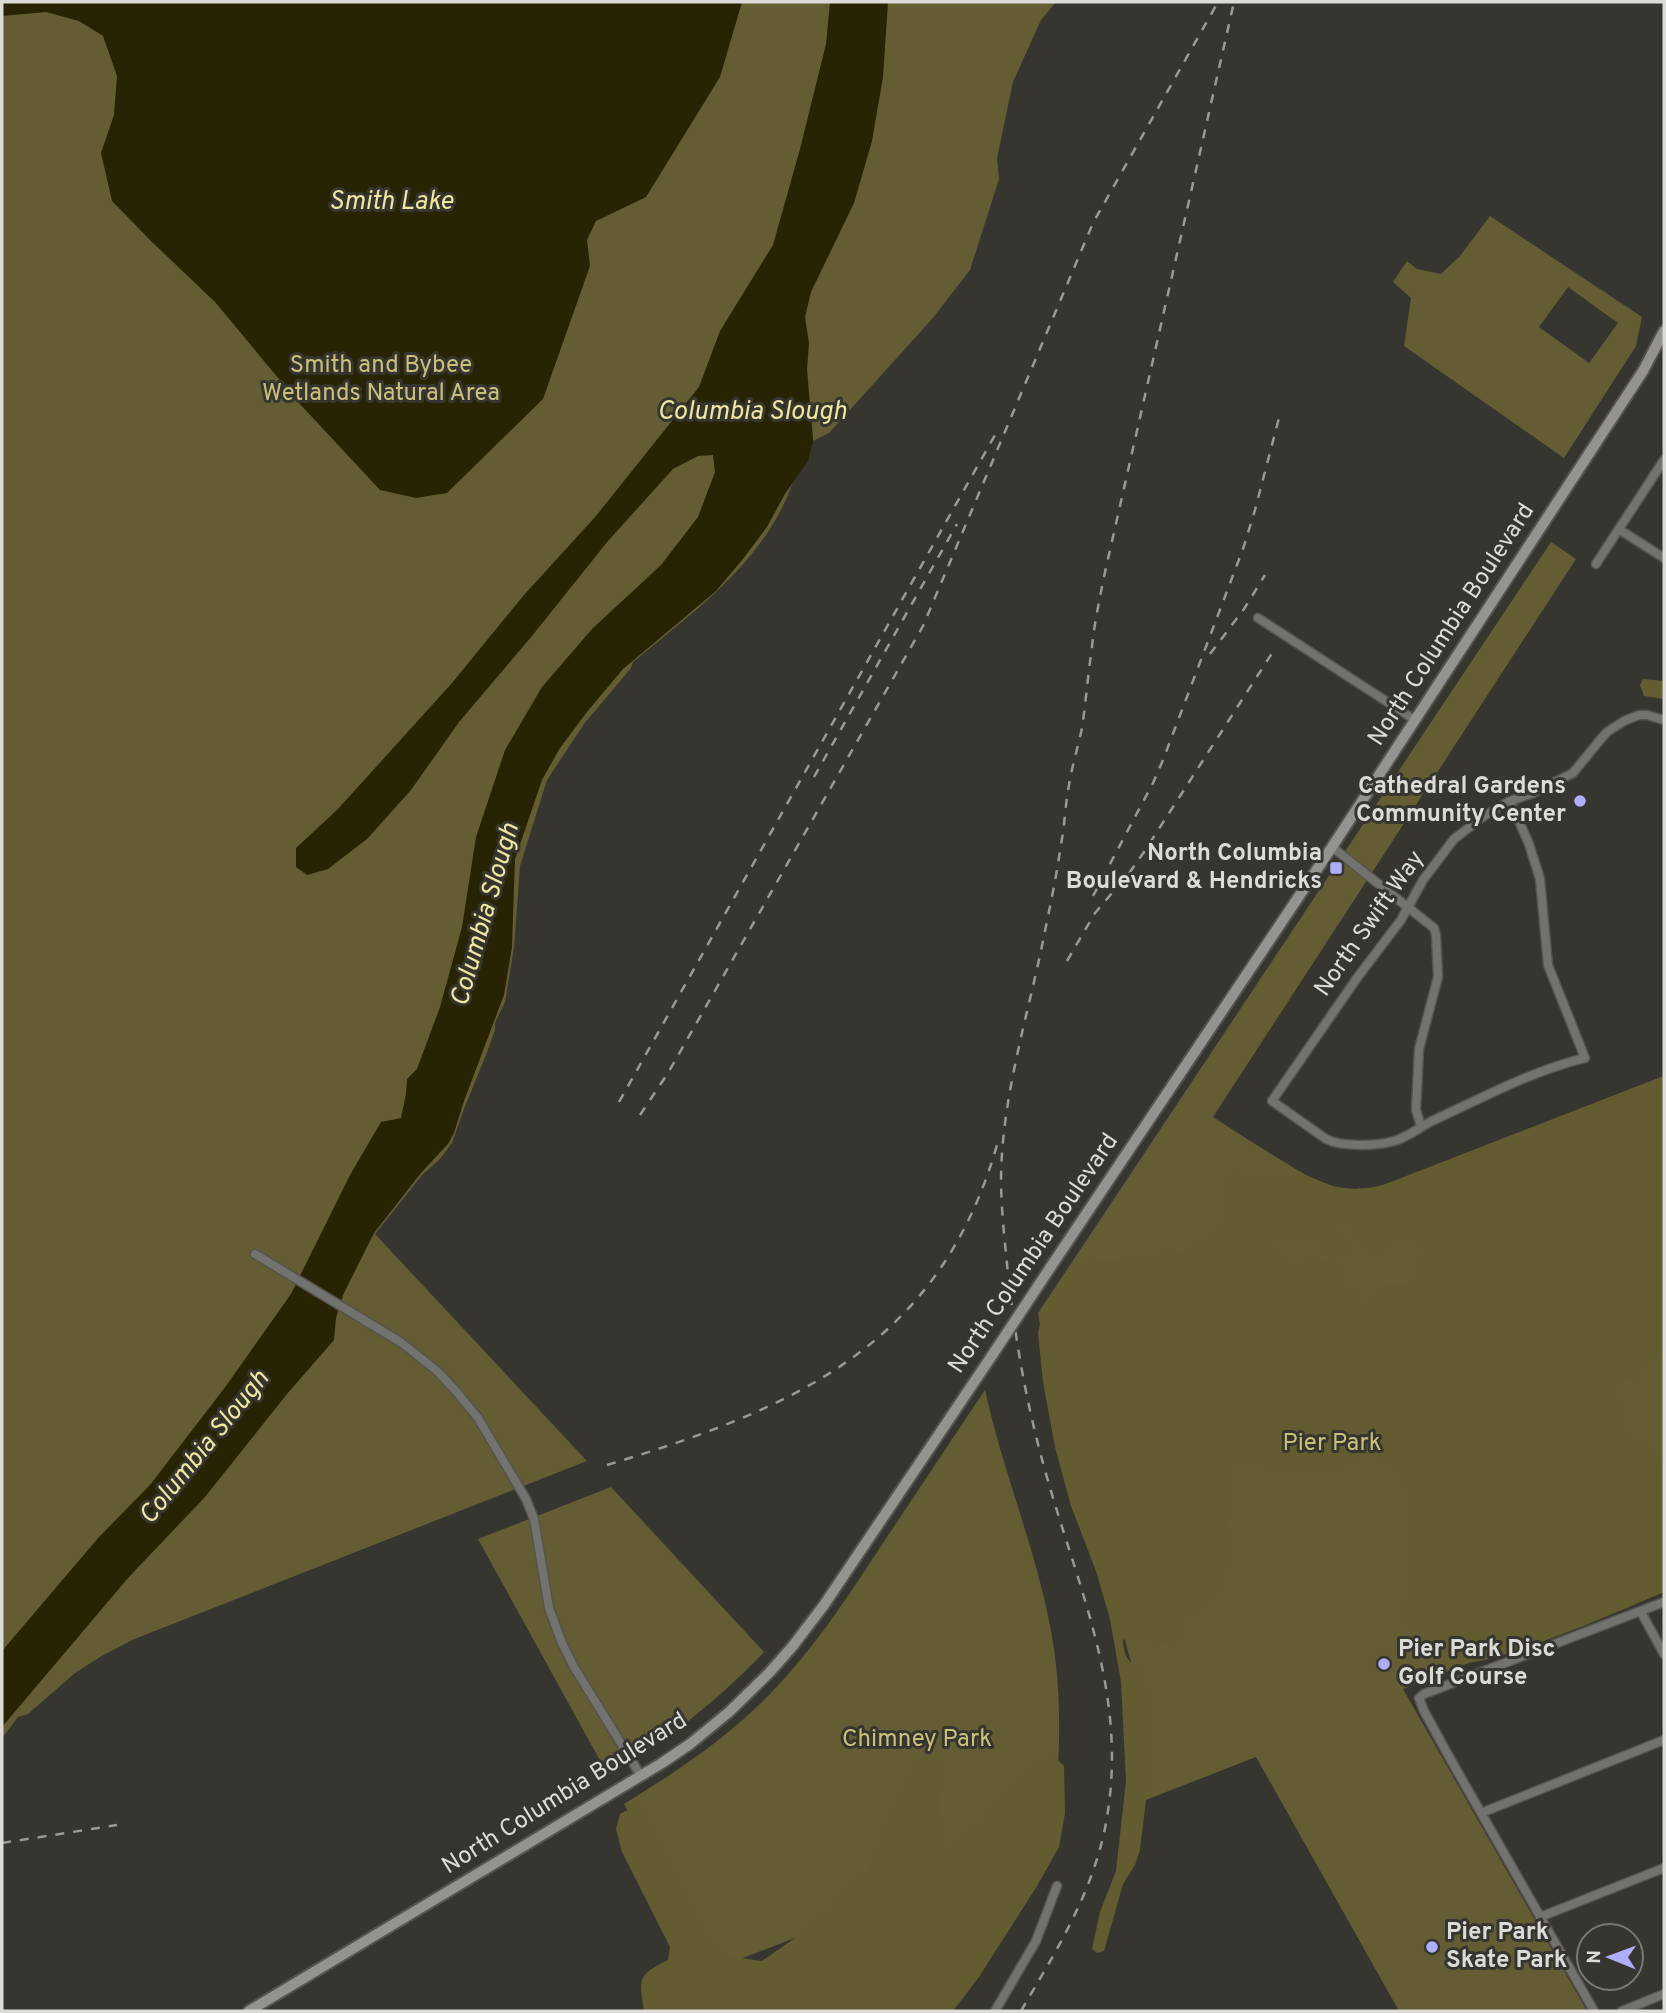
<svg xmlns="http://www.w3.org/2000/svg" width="1666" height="2013" viewBox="0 0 1666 2013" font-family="Overpass,sans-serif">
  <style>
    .green { fill: #645d33; fill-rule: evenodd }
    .forest { fill: #645c31; fill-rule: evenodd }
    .water { fill: #282302 }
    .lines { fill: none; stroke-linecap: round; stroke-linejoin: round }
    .street-casing { stroke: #54534e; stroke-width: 11 }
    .secondary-casing { stroke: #54534e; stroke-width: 14 }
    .street { stroke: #72726f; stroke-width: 8 }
    .secondary { stroke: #949390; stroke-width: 10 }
    .rail { stroke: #9a9995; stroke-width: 2.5; stroke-dasharray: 9 9; stroke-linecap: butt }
    .secondary-bridge-casing { stroke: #54534e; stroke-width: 14; stroke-linecap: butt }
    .secondary-bridge { stroke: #949390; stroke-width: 10 }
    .poi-dot { fill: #afaefa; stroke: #363530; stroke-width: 2.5 }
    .labels { text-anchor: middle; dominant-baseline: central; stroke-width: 6; stroke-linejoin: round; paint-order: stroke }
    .park-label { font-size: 24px; fill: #ccc079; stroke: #363530 }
    .street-label { font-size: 24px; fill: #dcdbd8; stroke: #363530 }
    .poi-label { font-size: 24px; font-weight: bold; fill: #dcdbd8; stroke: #363530; text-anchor: end }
    .water-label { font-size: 26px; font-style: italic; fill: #f2e79e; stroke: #363530 }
  </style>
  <rect width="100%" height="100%" fill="#363530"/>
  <path class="green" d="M2 2H1056L1041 20 1013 82 997 158 999 179 970 270 932 319 829 433 813 441 811 412C805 437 800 465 790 490 760 565 693 612 633 662L631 668 584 724 547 780 520 866 514 947 505 1002 495 1023V1030L486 1055 464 1109 452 1143 439 1160 423 1174 375 1234 587 1461 132 1640 100 1657 75 1673 28 1714 18 1717 2 1738Z
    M1490 216 1642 317 1636 346 1564 458 1404 346 1411 298 1393 282 1407 261 1417 269 1441 274 1460 256ZM1568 287 1618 323 1589 363 1539 327Z
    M1551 542 1576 559 1213 1117C1233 1130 1253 1143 1273 1155 1313 1180 1341 1199 1389 1183L1664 1076V1586L1403 1689 1587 2011H1399L1256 1757 1138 1803 1135 1683 1131 1662 1043 1342 1038 1313Z
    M1643 679 1664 681V699L1644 696 1640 685Z
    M985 1390C1003 1472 1036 1549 1051 1631 1064 1699 1059 1769 1053 1837L715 1969 624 1804C676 1772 726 1739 769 1695 813 1650 847 1598 881 1546 916 1494 950 1442 985 1390Z
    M611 1487 764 1652C715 1703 669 1739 608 1775L478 1539Z"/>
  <path class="forest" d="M1664 1076V1354C1649 1359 1641 1368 1631 1381 1612 1374 1604 1394 1622 1403 1616 1419 1619 1432 1631 1443L1641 1438C1642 1448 1648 1446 1655 1452 1659 1455 1661 1460 1664 1464V1592C1631 1606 1486 1670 1460 1662 1451 1660 1451 1652 1446 1646 1436 1634 1417 1632 1406 1619 1408 1589 1417 1506 1406 1481 1399 1465 1382 1452 1364 1455 1352 1457 1341 1466 1329 1469 1318 1472 1304 1473 1292 1471 1278 1469 1241 1453 1231 1466 1217 1483 1232 1526 1228 1549 1225 1569 1219 1594 1202 1606 1195 1610 1190 1610 1184 1617 1178 1625 1178 1633 1175 1642L1169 1645 1132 1634 1127 1635 1123 1641C1124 1653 1126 1661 1137 1667L1147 1695V1792L1140 1850 1135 1865 1123 1884 1104 1951 1097 1953 1092 1949 1100 1912 1116 1871 1126 1781 1121 1682 1110 1619 1096 1571 1071 1506 1055 1447 1043 1382 1038 1333 1042 1314 1072 1269 1098 1261 1161 1256 1182 1252 1211 1240 1228 1222 1230 1210 1224 1187 1225 1178 1232 1175 1275 1179 1303 1174 1334 1187 1355 1189 1378 1187ZM1335 1215 1343 1221 1353 1224 1357 1235 1367 1243 1372 1251 1378 1253 1388 1248 1391 1237 1403 1232 1414 1235 1428 1245 1415 1281C1403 1287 1403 1283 1392 1284 1380 1285 1372 1299 1365 1307H1360L1359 1295 1350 1289 1338 1287 1341 1280 1337 1264 1324 1260 1294 1266 1271 1252 1268 1239C1281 1233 1305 1229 1317 1240 1326 1248 1328 1253 1341 1255L1347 1247 1341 1240 1329 1232 1328 1223Z
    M930 1755 937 1763 942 1848 951 1850 980 1826 1025 1773 1054 1757 1064 1766 1065 1813 1059 1847 1037 1886 979 1977 953 2011H644C639 1979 637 1975 668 1960L670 1947 622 1852 616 1829 620 1814 634 1806 642 1811 705 1941 726 1956 762 1961 825 1917 865 1875 922 1759Z"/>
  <path class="water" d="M2 2H742L720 77 646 197 596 221 587 240 590 266 543 399 447 493 416 498 380 490 299 403 215 302 151 241 112 201 101 153 114 115 117 76 103 36 79 21 46 12 2 16Z
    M830 2H888L883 77 872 141 854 203 811 292 805 317 809 343 807 369 813 441 808 461 785 494 767 527 743 559 716 591 623 669 587 712 560 748 542 780 515 859 512 947 504 995 464 1101 454 1133 448 1144 421 1173 374 1233 343 1295 336 1318 334 1340 287 1394 205 1497 128 1578 2 1727V1651L99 1537 150 1485 226 1386 291 1294 350 1175 381 1122 401 1118 406 1094 407 1079 417 1069 440 1007 462 927 476 837 505 750 542 687 592 629 661 565 698 517 715 472 713 455 698 456 673 469 608 541 532 636 459 722 411 790 367 839 328 869 307 875 296 867V848L338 809 452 683 524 595 596 516 699 387 720 331 773 245 800 149 826 44Z"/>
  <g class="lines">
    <g class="street-casing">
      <path id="street" d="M1620 530 1664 558
        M1596 564 1664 460
        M1258 618 1415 720
        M1510 801 1529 844 1540 879 1548 965 1585 1058C1531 1071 1482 1098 1432 1121 1420 1127 1408 1137 1394 1141 1378 1146 1341 1147 1326 1139L1272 1101 1357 978 1401 920 1423 880 1454 839 1484 816 1510 801 1533 793 1573 773 1600 740 1607 732 1624 721 1639 715H1647L1664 720
        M1332 847 1434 928 1436 935 1438 977 1419 1049 1416 1110 1421 1126
        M255 1254 402 1343 437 1371 455 1390 478 1418 526 1499 534 1519 549 1608 562 1643 574 1667 641 1776
        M1641 1612 1664 1654
        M1481 1813 1664 1740
        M1540 1917 1664 1868
        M995 2011 1036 1941 1057 1886
        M1594 2011 1452 1762 1424 1711 1419 1698 1424 1694 1664 1602
        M1622 2011 1664 1994"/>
    </g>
    <g class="secondary-casing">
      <path id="secondary" d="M1050 1268 1332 847 1643 371 1664 331
        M249 2011 662 1763 690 1744 729 1712 769 1673 792 1647 824 1605 993 1354"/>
    </g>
    <use href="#street" class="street"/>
    <use href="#secondary" class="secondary"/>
    <path class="rail" d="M1210 654 1244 609 1265 575
      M814 777 957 524
      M1093 896 1153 783 1163 760 1243 549 1255 510 1279 418
      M1067 961 1095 913 1130 872 1144 852 1276 647
      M619 1102 995 435
      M640 1115 668 1073 923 626 1093 223 1218 2
      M607 1465C792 1409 939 1347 997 1145
      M2 1843 117 1825
      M1021 2011C1056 1951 1093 1893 1106 1823 1130 1693 1076 1585 1043 1463 1026 1401 1015 1338 1008 1274 1005 1243 1001 1210 1001 1178 1002 1094 1029 1013 1045 931 1051 902 1057 873 1061 844 1065 825 1065 805 1069 785 1072 766 1078 747 1082 728 1086 701 1088 674 1092 647 1094 625 1099 603 1103 581L1234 2"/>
    <g class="secondary-bridge-casing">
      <path id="secondary-bridge" d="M993 1354 1050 1268"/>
    </g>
    <use href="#secondary-bridge" class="secondary-bridge"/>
  </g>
  <g class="poi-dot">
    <circle cx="1580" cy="801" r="7"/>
    <rect x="1329" y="861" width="14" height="14" rx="3.5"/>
    <circle cx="1384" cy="1664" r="7"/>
    <circle cx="1432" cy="1947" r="7"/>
  </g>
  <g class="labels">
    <g class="park-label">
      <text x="381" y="366">Smith and Bybee<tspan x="381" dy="28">Wetlands Natural Area</tspan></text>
      <text x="1332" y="1444">Pier Park</text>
      <text x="917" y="1740">Chimney Park</text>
    </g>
    <g class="street-label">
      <text transform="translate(1452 625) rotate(-57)">North Columbia Boulevard</text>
      <text transform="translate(1370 924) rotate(-55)">North Swift Way</text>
      <text transform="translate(1034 1254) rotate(-56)">North Columbia Boulevard</text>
      <text transform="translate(565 1794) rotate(-32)">North Columbia Boulevard</text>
    </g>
    <g class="poi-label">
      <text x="1566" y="787">Cathedral Gardens<tspan x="1566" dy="28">Community Center</tspan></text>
      <text x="1322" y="854">North Columbia<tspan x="1322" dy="28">Boulevard &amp; Hendricks</tspan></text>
      <text x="1398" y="1650" text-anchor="start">Pier Park Disc<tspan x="1398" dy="28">Golf Course</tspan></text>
      <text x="1446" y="1933" text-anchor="start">Pier Park<tspan x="1446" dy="28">Skate Park</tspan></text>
    </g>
    <g class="water-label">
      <text x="391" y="202">Smith Lake</text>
      <text x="752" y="412">Columbia Slough</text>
      <text transform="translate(486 915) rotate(-74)">Columbia Slough</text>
      <text transform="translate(205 1448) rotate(-51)">Columbia Slough</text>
    </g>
  </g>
  <rect width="1666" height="2013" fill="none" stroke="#dcdbd8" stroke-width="7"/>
  <g transform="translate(1610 1957) rotate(271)"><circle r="33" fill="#363530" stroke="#787773" stroke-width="2"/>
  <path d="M0-5L12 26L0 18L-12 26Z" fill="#afaefa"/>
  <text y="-10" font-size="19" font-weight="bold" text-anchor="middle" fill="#dcdbd8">N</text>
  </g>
</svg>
